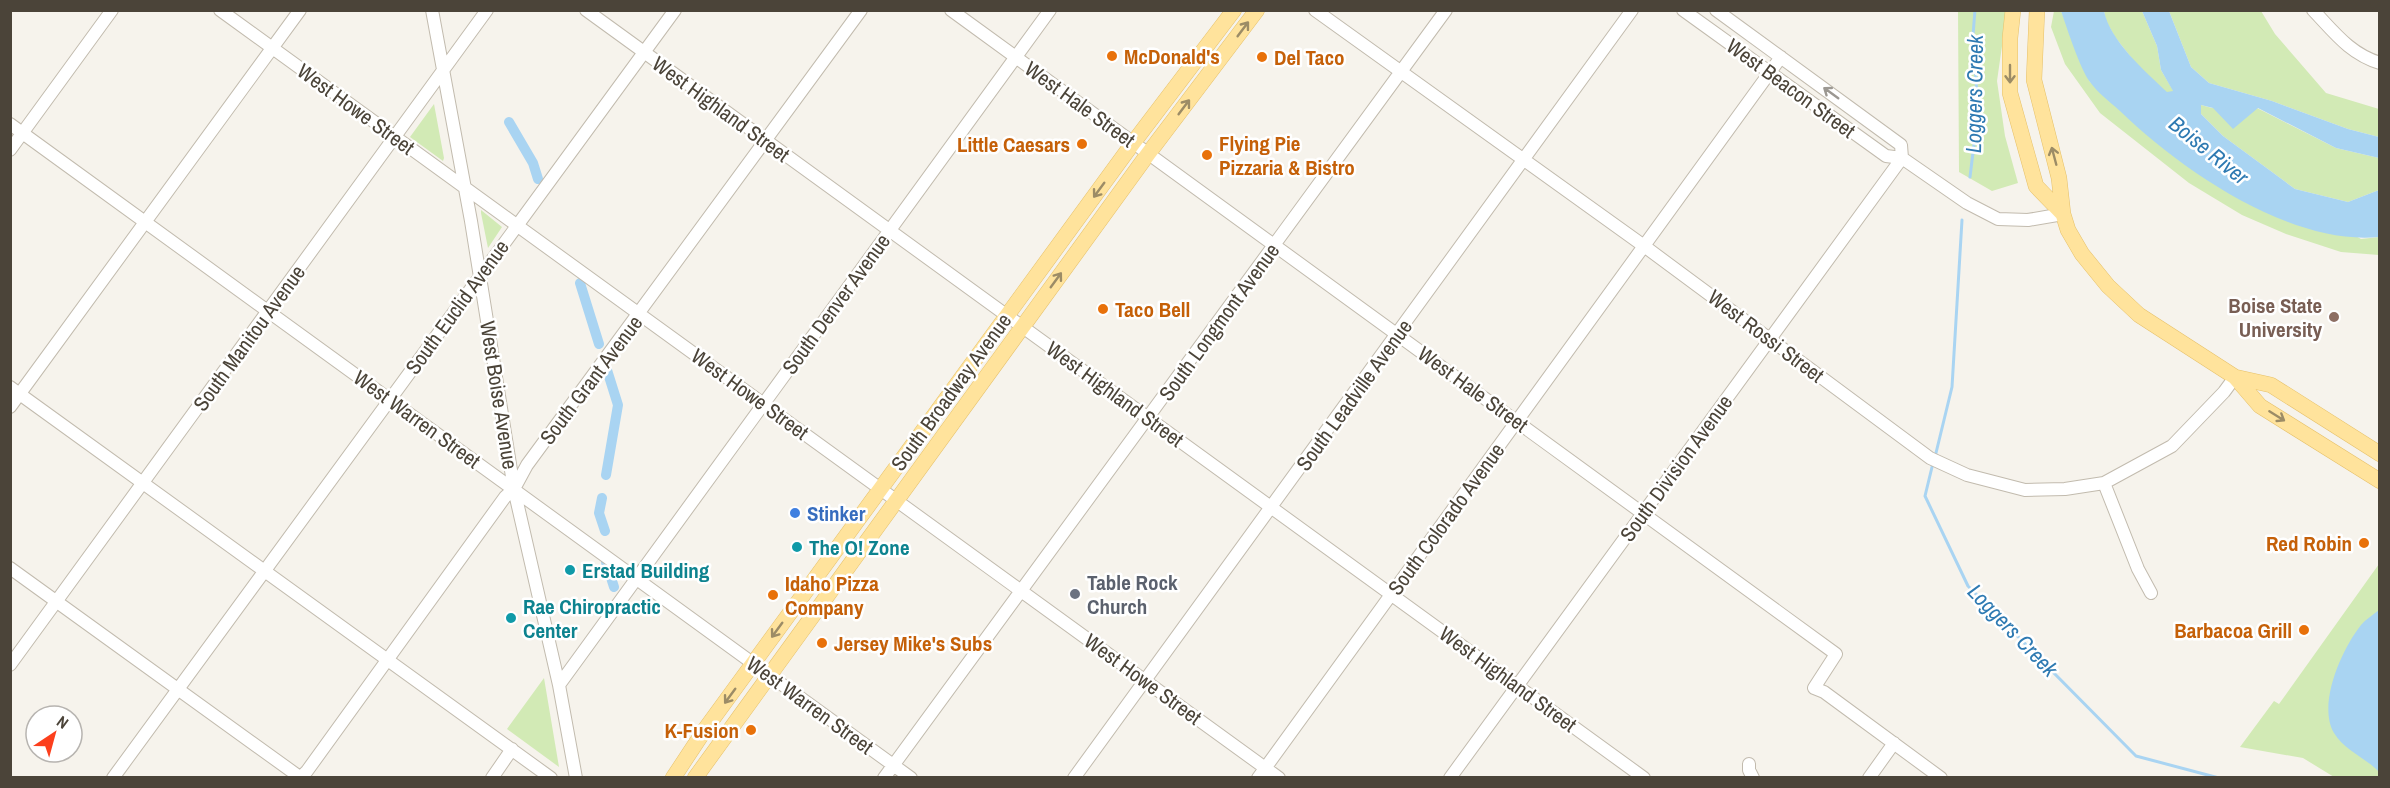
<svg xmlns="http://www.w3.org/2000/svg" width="2390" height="788" viewBox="0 0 2390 788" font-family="'Archivo Narrow',sans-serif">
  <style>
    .green { fill: #d2eab5 }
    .water { fill: #a9d4f2 }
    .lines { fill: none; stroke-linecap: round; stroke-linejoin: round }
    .stream { stroke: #a9d4f2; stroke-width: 3 }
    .canal { stroke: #a9d4f2; stroke-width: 10 }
    .minor-casing { stroke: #c2bbae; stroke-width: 14 }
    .major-casing { stroke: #e6c16a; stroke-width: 16 }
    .minor { stroke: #fff; stroke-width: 12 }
    .major { stroke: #ffe39c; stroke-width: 15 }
    .oneway { stroke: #9c8c66 }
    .oneway2 { stroke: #9c9892 }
    .food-dot { fill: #e8710a; stroke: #fff; stroke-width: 2 }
    .education-dot { fill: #8d6e63; stroke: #fff; stroke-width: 2 }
    .shop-dot { fill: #3f7fe0; stroke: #fff; stroke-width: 2 }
    .culture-dot { fill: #0f9aa8; stroke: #fff; stroke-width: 2 }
    .worship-dot { fill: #6b7280; stroke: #fff; stroke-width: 2 }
    .labels { text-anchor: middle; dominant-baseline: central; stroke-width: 5; stroke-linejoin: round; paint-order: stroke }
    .food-label { font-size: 21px; font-weight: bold; fill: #c56008; stroke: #fff; text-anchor: start }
    .street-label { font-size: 21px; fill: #4b4439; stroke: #fff }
    .education-label { font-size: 21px; font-weight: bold; fill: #785e54; stroke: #fff; text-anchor: end }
    .shop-label { font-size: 21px; font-weight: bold; fill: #366cbe; stroke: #fff; text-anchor: start }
    .culture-label { font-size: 21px; font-weight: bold; fill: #0d838f; stroke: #fff; text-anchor: start }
    .worship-label { font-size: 21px; font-weight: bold; fill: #5b616d; stroke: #fff; text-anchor: start }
    .water-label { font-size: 22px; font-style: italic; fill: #2e7ab2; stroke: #fff }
  </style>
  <rect width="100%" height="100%" fill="#f6f3ec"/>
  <path class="green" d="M1958 11H2007L1997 81 2005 136 2018 183 1992 191 1959 172Z
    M2054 11H2061L2090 82 2361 239 2379 237V255L2341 252 2286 234 2242 215 2189 183 2100 113 2065 64 2051 27Z
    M2104 11H2142L2157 46 2161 70 2174 92H2166L2141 70 2115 37 2106 21Z
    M2169 11H2261L2275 34 2326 93 2379 109V137L2348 129 2272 101 2209 83 2191 67Z
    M434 104 444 158 443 161 410 137Z
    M2201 105 2212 108H2257L2336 148 2379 158V190L2348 202 2295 189 2223 136 2201 114Z
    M481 210 502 227 488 248 481 213Z
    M2379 564V777H2334L2303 758 2240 747 2274 701 2279 704Z
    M544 678 559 767 507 729Z"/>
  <path class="water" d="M2061 11H2104C2110 41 2145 71 2167 92L2173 91 2161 70 2157 46 2142 11H2169L2191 67 2209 83 2272 101 2348 129 2379 137V158L2336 148 2258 108 2233 129 2213 108 2201 105V114L2223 136 2295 189 2348 202 2379 190V237C2291 246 2181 170 2120 111 2110 102 2098 93 2090 82 2080 69 2067 28 2061 11Z
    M2379 610V772C2366 758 2344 750 2334 733 2317 704 2342 649 2361 625 2366 619 2373 615 2379 610Z"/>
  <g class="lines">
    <path class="stream" d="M1970 177 1978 111 1973 35 1975 10
      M1935 457 1952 387 1962 220
      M1933 463 1925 496 1968 586 2136 756 2219 778"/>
    <path class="canal" d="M509 122 533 163 538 179
      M580 283 599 344
      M606 475 618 405 607 370
      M602 498 599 513 605 531
      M606 562 614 587"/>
    <g class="minor-casing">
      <path id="minor" d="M220 10 1279 778
        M432 10 471 221 514 489 559 685 576 778
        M586 10 1644 778
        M951 10 1836 654 1814 688 1824 692 1941 778
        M1315 10 1644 246 1930 458 1967 475 2025 490 2065 489 2104 483 2172 446 2224 392 2235 377
        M1683 10 1886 156 1902 158 1967 203 1998 219 2028 220 2063 214
        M1716 10 1901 145 1902 158
        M2313 10C2334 32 2350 54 2380 63
        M10 124 911 778
        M10 150 112 10
        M10 387 551 778
        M10 407 300 10
        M2104 483 2138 569 2151 593
        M10 568 301 778
        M10 665 487 10
        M559 685 1050 10
        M1749 764V770L1753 778
        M113 778 675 10
        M300 778 307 771 505 497 514 489 527 465 861 10
        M492 778 512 749
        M884 778 1446 10
        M1074 778 1632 10
        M1258 778 1781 57
        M1450 778 1902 158
        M1869 778 1894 743"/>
    </g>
    <g class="major-casing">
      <path id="major" d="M2013 10 2010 38V93L2036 186 2063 214
        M2037 10 2034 80 2059 178 2063 214 2068 230 2082 254 2108 286 2139 315 2235 377 2260 406 2380 481
        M2235 377 2271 385 2380 454
        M673 778 706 728 1133 143 1234 10
        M695 778 1148 154 1257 10"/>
    </g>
    <use href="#minor" class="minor"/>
    <use href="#major" class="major"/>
  </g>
  <defs><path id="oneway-shaft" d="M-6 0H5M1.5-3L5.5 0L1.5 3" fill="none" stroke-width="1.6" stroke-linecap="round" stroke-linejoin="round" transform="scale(1.5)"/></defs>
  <g class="oneway">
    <use href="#oneway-shaft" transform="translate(1243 29) rotate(-53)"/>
    <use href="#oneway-shaft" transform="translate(2010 74) rotate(90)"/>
    <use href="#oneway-shaft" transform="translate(1184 107) rotate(-53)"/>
    <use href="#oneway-shaft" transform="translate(2054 156) rotate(-105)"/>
    <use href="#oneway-shaft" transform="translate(1099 190) rotate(126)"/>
    <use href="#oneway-shaft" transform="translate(1056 280) rotate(-54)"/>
    <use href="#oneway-shaft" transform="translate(2277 416) rotate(32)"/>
    <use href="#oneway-shaft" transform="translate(777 630) rotate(126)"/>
    <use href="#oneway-shaft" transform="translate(730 696) rotate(126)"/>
  </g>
  <use class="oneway2" href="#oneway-shaft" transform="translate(1831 93) rotate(-144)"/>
  <g class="food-dot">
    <circle cx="1112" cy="56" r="6"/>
    <circle cx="1262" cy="57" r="6"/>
    <circle cx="1082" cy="144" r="6"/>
    <circle cx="1207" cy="155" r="6"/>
    <circle cx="1103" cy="309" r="6"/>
    <circle cx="2364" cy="543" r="6"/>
    <circle cx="773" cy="595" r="6"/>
    <circle cx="2304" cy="630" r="6"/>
    <circle cx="822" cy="643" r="6"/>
    <circle cx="751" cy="730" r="6"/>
  </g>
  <circle class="education-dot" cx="2334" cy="317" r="6"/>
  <circle class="shop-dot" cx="795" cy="513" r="6"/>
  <g class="culture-dot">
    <circle cx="797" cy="547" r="6"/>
    <circle cx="570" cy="570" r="6"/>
    <circle cx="511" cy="618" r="6"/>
  </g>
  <circle class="worship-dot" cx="1075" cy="594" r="6"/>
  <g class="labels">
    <g class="food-label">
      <text x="1124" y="56">McDonald's</text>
      <text x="1274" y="57">Del Taco</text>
      <text x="1219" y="143">Flying Pie<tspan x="1219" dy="24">Pizzaria &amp; Bistro</tspan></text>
      <text x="1070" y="144" text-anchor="end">Little Caesars</text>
      <text x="1115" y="309">Taco Bell</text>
      <text x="2352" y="543" text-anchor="end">Red Robin</text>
      <text x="785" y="583">Idaho Pizza<tspan x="785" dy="24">Company</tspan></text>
      <text x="2292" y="630" text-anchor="end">Barbacoa Grill</text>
      <text x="834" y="643">Jersey Mike's Subs</text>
      <text x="739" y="730" text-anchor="end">K-Fusion</text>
    </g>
    <g class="street-label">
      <text transform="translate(1791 88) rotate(36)">West Beacon Street</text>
      <text transform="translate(1080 104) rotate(36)">West Hale Street</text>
      <text transform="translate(356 109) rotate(36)">West Howe Street</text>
      <text transform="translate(721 109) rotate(36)">West Highland Street</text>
      <text transform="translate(836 304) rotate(-54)">South Denver Avenue</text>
      <text transform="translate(457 307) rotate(-54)">South Euclid Avenue</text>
      <text transform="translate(1219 322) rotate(-54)">South Longmont Avenue</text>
      <text transform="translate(1766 336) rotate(37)">West Rossi Street</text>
      <text transform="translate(249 338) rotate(-54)">South Manitou Avenue</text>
      <text transform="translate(591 380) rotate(-53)">South Grant Avenue</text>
      <text transform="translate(1473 389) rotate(36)">West Hale Street</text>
      <text transform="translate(951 392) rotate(-54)">South Broadway Avenue</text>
      <text transform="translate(750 394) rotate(36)">West Howe Street</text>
      <text transform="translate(1115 394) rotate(36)">West Highland Street</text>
      <text transform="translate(499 395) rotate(81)">West Boise Avenue</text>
      <text transform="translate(1354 395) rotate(-54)">South Leadville Avenue</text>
      <text transform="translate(417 419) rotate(36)">West Warren Street</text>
      <text transform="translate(1676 468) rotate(-54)">South Division Avenue</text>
      <text transform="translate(1446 519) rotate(-54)">South Colorado Avenue</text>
      <text transform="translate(1143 679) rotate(36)">West Howe Street</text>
      <text transform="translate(1508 679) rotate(36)">West Highland Street</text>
      <text transform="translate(810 705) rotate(36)">West Warren Street</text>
    </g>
    <g class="education-label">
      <text x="2322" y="305">Boise State<tspan x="2322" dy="24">University</tspan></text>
    </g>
    <g class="shop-label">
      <text x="807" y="513">Stinker</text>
    </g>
    <g class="culture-label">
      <text x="809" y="547">The O! Zone</text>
      <text x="582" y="570">Erstad Building</text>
      <text x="523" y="606">Rae Chiropractic<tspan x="523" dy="24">Center</tspan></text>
    </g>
    <g class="worship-label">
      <text x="1087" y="582">Table Rock<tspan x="1087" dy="24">Church</tspan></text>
    </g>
    <g class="water-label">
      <text transform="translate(1974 94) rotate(-89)">Loggers Creek</text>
      <text transform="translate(2209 150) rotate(39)">Boise River</text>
      <text transform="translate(2013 630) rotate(46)">Loggers Creek</text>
    </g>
  </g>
  <rect width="2390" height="788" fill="none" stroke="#4b4439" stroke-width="24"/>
  <g transform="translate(54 734) rotate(36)"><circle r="28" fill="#ffffff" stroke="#b7b4b0" stroke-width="1.5"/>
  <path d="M0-4.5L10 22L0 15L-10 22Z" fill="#fc3f1d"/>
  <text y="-9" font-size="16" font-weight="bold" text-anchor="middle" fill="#4b4439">N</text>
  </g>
</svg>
